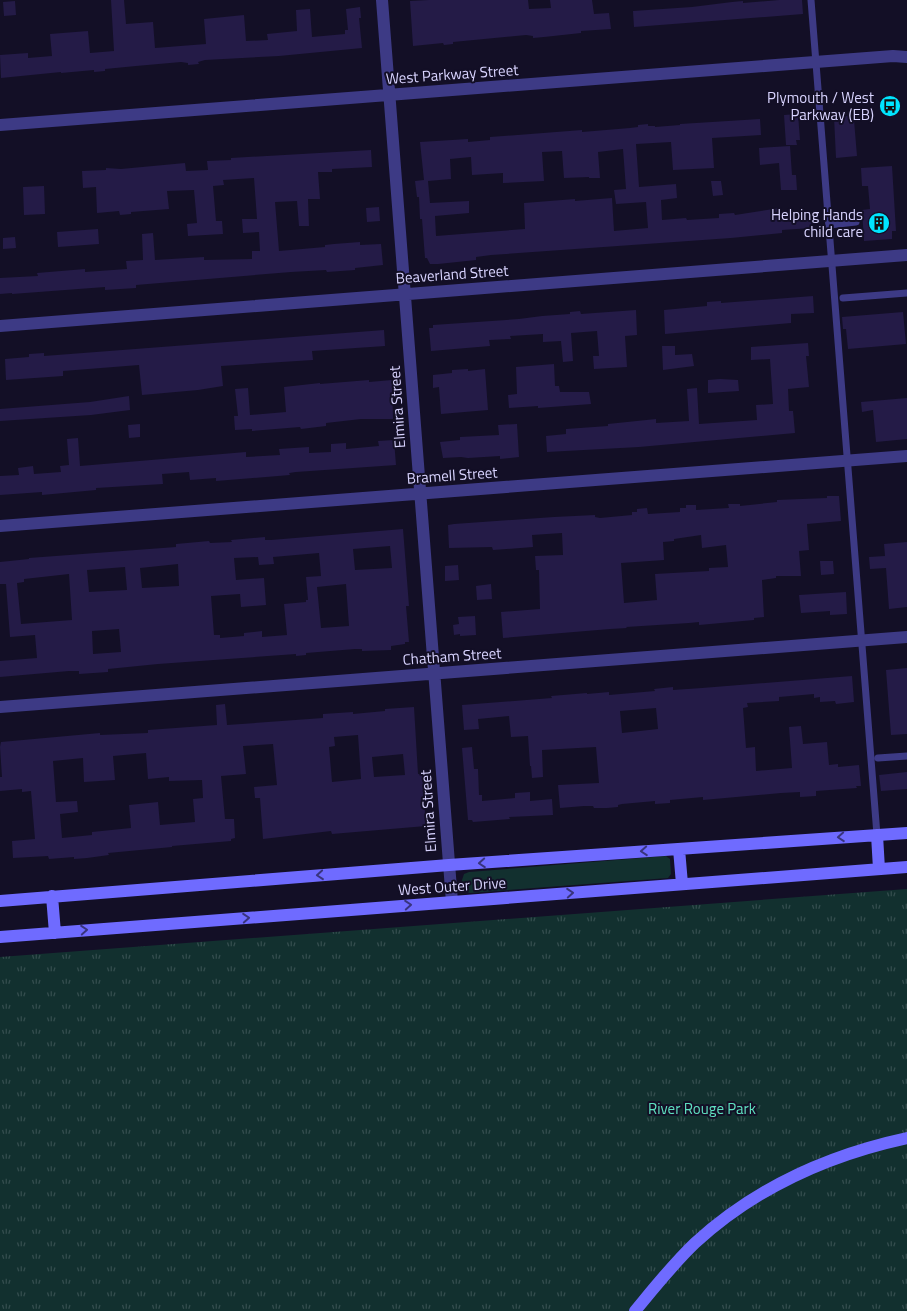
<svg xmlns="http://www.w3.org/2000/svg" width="907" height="1311" viewBox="0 0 907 1311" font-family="'Titillium Web',sans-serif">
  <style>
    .grass { fill: #12302f }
    .park { fill: url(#park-tufts) }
    .building { fill: #241b47; fill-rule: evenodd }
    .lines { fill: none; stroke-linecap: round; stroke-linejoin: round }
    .lane { stroke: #3d3a85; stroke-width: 7 }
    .street { stroke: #3d3a85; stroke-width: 12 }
    .secondary { stroke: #6f6bff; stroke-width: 12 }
    .oneway { stroke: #38347d }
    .labels { text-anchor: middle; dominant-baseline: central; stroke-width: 4; stroke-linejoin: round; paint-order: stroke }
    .street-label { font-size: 15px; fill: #d9d4ff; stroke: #130f26 }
    .poi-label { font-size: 15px; fill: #d9d4ff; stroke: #130f26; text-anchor: end }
    .park-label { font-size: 15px; fill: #5fe0c0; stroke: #130f26 }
  </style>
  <defs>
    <pattern id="park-tufts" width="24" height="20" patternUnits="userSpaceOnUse" patternTransform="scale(1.25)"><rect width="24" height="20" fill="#12302f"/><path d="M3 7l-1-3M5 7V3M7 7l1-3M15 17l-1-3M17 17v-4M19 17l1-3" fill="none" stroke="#344d4e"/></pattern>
  </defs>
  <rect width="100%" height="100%" fill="#130f26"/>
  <path class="grass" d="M666 856 670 859 671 874 668 878 470 893 464 891 461 883 464 874 469 872Z"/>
  <path class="park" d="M907 889V1311H0V957Z"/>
  <path class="building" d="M111 0H124L126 24 153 22 155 48 206 44 204 19 244 15 246 41 268 40 267 34 297 31 296 10 310 9 312 37 345 34V30H348L346 9 360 7 361 18H359L362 48 279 56 205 60 198 62 199 64 188 65V63L181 62 136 66 105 69V71L94 72V70L61 73V72L1 78 0 55 28 53V58L52 56 50 34 88 31 90 53 114 51Z
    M429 0H528L529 9 551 8 550 0H592L594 14 609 13 611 29 581 31V33L544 37 533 38V36L526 35 453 42V44L444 45 443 43 413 46 410 1Z
    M779 0H802L803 14 634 27 633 11 692 7 732 2 743 1V3Z
    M15 1 16 15 4 16 3 2Z
    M798 114 800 140H796L797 145H786L784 115Z
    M848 116 854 120 857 156 836 158 834 117Z
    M760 119 761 135 712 138 714 168 673 170 671 142 636 144 639 187 676 184 677 198 661 200 662 220 686 218 687 220 719 218V214L734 213 735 215 780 208V213L811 211 812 228 782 230V233L731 238 491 255 476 257V260L438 264H430L427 258H425L422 219H420L419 197H417L415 181 424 180 420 142 468 139V142L490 140V137L582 130V132L630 128 638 127V125L648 124V126H655V127L680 125V124ZM623 149 626 189 614 190 616 204 646 202 648 228 614 231 612 198 575 201V199L524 203 525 229 436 236 435 216 469 213V201L430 203 428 181 451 179 450 159 471 157 472 175 503 173V183L544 181 542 152 562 151 564 178 589 177V178H600L598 152Z
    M790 146 792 175H796L797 190H781L779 163 760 165 759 148Z
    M371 150 372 167 332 169V172H318L320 199H308L309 226H299L297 201 275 202 279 251 325 247V245L334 244 360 242V245L381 244 383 265 355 268V270L327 272 326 270 291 272 136 285V288L105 290V287L12 294V293L0 294V278L38 276 37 273 85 269V272L127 269 126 261 143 260 142 234 153 233 155 260 204 257V260L252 259V251H260L259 232 243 233 242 219H257L254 178 223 180 224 185 213 186 216 221H222L223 234 188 236 187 224 197 223 194 190 167 191 169 209 131 212V214L120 215 119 211 97 213 96 187 83 188 82 171 106 170V168L121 169 185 163 186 171 208 170 207 161 231 160V158Z
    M892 166 896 231H892V239L864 241 862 210 870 209 868 186H862L861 168Z
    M711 181H721L723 195 713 196Z
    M44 186 45 214 24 215 23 187Z
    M379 207 380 221 367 222 366 208Z
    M98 229 99 244 58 247 57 232Z
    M15 237 16 248 3 249V238Z
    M813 296 814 313 791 314V323L665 334 664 310 707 306V302L721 301V303Z
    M636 310 637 335 625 336 627 367 594 369 593 356H599L597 331 571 333 573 361 563 362 561 341 543 342V334L510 336 511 339 489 340 490 346 431 351 429 328H433V325L519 319 542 316 570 314V312L580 311 581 314Z
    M903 312 906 344 848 349 846 329H843L842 317Z
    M384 330 385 346 312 351 313 360 221 366 223 386 198 390 142 395 139 365 63 371V376L6 380 5 359 29 357V354L44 353V356Z
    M808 343 809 356H806L809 387 788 389 789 411H793L795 433 639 447 547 452 546 436 566 434V429L608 426V424L656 419V423L689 421 687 389 697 388 699 424 757 420 756 405 773 404 770 359 751 360V347Z
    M662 346H675V355L692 354 694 366 663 370Z
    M554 364 555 386H559L560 392H589L591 404 538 408V406L509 408 508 395 517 394 516 367Z
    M468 369V371L485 369 488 410 441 414 439 387 433 388V375L452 373V370Z
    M720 379 738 380 739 391 708 393V380Z
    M369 380V382L392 380 393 419H361L326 423V426L301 429 300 427 252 431V429L235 430 234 416H238L235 389 248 388 250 415 286 412 284 387 320 383V384Z
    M129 396 130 410 91 415 0 421V409L90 402Z
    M907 398V439L876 442 873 410 862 412 861 402Z
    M140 424V437L129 438 128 425Z
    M517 424 519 457 500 459V456L468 458 461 457 443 458 440 442 460 440V437L499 435 498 425Z
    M78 438 80 466 246 452V457L280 455 279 449 309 447V453L331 452V444L346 443V449L379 446 378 441 394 440 396 465 296 472 289 473 290 475 216 481V478L190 480 189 472 162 474 163 484 96 488V490L42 495V492L0 495V476L19 475 18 468 33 466 34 474 61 472 60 466 69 465 67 439Z
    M827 496H839L841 521 807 524 809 550 799 551 801 576H776V578L762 580 764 617 754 618V620L699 625V622L689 623 626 627 627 628 610 629 503 638 501 612 540 609 539 570H536L535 556 563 555 562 533 532 535 533 547 493 550 492 547 449 548 448 525 454 524 554 517 595 515V517L600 518 632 515V512H637V509L647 508 648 514 680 512V508H686V505H696V510L729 508 728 504H740V506L777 502V500L827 498ZM701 535 702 548 726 545 728 567 709 568V571L655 574 657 600 624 603 621 563 664 560 663 542 674 541V539Z
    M403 529 409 606H406L409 642H405V644L391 646V650L362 651V649H355L306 653V655L296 656V654L158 664 108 669V672L79 674V671H69L0 677V661L37 658 35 635 10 637 6 584H0V562L29 559V558L176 547V544L209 541 210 543 232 542 231 540 265 537V540H271ZM390 546 392 568 355 570 353 549ZM319 553 321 576 306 577 308 600H306V602L284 604 287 635 262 637V631L244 633V636L220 638V635H214L211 596 240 594 241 607 266 605 264 578 236 580 234 558 258 557 259 565 274 564 273 557ZM178 564 179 586 142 588 140 568ZM125 567 127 590 89 592 87 570ZM69 574 72 620 21 624 17 583 24 582V579ZM346 584 349 626 321 628 317 587ZM119 629 121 652 93 654 92 631Z
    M907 542V607L889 609 886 568 870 569 869 557 885 556 884 544Z
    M820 561H833L834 574 821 575Z
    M458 565 459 580 445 581V566Z
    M491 584 492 599 477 600 476 586Z
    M846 592 847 614 830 615V611L801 613 799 595Z
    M475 616 476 635 460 636V634L454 635 453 625 459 624 458 617Z
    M907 668V734L891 735 886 670Z
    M852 676 854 702 836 704 835 701 820 702V697L814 698V694L779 697V701L747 703 748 707 743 708 746 748 755 747 756 771 792 768 789 727 801 726 803 744 827 742 829 765 838 764V767L859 765 861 786H856L857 788 816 791V796L800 797V792L781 793 703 800V797L670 800V803L655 804V801L622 804 618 805V807L607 808H594L593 806H584L560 808 558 785 599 783 596 747 542 750 543 777 532 778 531 766H530L528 736 511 737 509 716 478 719 479 729 464 730 462 705 552 698 551 696 587 693V694L609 692V695L655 691 654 689 673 687V690L702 688ZM656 708 658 729 622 733 620 711Z
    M225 704 227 725 323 718V714L353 712V714L385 711V709L414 707 418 774H422L426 826 332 834 331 831 263 839 260 798H255L254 787 277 785 273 744 243 746 246 774 221 776 225 819H234L235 838 231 839V841L172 846V847L108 853 109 855 87 858 74 859V857L49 859 48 856 13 858 12 841 35 839 31 791 22 792V789L0 791V777H2L0 747 1 742 100 733V735L148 733V730L217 725 216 705ZM358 735 361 779 332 782 329 747 335 746 334 737ZM146 753 148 779 169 777V781L202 780 203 798 193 799 195 822 160 825 158 802 129 805 131 828 92 832V835L62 838 60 814 78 812 77 801 56 802 53 761 83 758 84 782 115 780 113 756ZM403 754 405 775 374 777 372 757Z
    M472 747 474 769H478L479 795H482V801L515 798V793L530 792V801L552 799 553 815 509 817 510 819 473 822 472 820H468L462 748Z
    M907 772V789L881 791 879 775Z"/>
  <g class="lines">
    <path class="lane" d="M811 0 877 835
      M829 225 856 222
      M843 298 907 293
      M878 758 907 756"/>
    <path class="street" d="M382 0 452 902
      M0 125 893 56 907 57
      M0 326 907 255
      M0 526 907 456
      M0 707 907 637"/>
    <path class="secondary" d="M877 835 879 869
      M679 849 682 884
      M52 896 55 933
      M0 901 449 865 907 833
      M0 937 907 867
      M635 1311C654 1288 673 1264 695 1243 755 1188 828 1155 907 1138"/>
  </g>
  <defs><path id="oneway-chevron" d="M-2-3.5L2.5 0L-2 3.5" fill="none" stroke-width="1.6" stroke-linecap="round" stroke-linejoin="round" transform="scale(1.25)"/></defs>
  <g class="oneway">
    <use href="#oneway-chevron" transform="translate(841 837) rotate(176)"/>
    <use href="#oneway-chevron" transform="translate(644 851) rotate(176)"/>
    <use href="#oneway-chevron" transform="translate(482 863) rotate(176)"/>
    <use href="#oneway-chevron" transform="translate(320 875) rotate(175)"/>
    <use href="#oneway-chevron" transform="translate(570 893) rotate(-4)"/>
    <use href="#oneway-chevron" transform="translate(408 905) rotate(-4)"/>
    <use href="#oneway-chevron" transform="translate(246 918) rotate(-4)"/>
    <use href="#oneway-chevron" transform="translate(84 930) rotate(-4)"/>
  </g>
  <defs>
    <g id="bus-disc" transform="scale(1.125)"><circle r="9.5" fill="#00e5ff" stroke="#130f26"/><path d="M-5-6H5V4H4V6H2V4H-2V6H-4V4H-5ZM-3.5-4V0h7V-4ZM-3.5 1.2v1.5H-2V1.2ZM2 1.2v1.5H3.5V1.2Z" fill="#111"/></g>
    <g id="building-disc" transform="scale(1.125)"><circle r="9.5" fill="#00e5ff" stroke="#130f26"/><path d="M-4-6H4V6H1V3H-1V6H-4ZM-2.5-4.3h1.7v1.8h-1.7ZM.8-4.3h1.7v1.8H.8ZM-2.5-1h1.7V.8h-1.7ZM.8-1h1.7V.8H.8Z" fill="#111"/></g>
  </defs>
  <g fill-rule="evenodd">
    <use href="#bus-disc" x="890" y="106"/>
    <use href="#building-disc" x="879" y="223"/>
  </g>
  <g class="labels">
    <g class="street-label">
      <text transform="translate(452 74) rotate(-4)">West Parkway Street</text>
      <text transform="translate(452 274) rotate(-4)">Beaverland Street</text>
      <text transform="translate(397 407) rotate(-94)">Elmira Street</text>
      <text transform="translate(452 475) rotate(-4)">Bramell Street</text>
      <text transform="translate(452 656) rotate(-4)">Chatham Street</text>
      <text transform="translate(428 811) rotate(-94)">Elmira Street</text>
      <text transform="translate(452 886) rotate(-4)">West Outer Drive</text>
    </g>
    <g class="poi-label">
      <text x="874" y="97">Plymouth / West<tspan x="874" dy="17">Parkway (EB)</tspan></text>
      <text x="863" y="214">Helping Hands<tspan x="863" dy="17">child care</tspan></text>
    </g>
    <g class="park-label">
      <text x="702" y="1108">River Rouge Park</text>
    </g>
  </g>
</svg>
